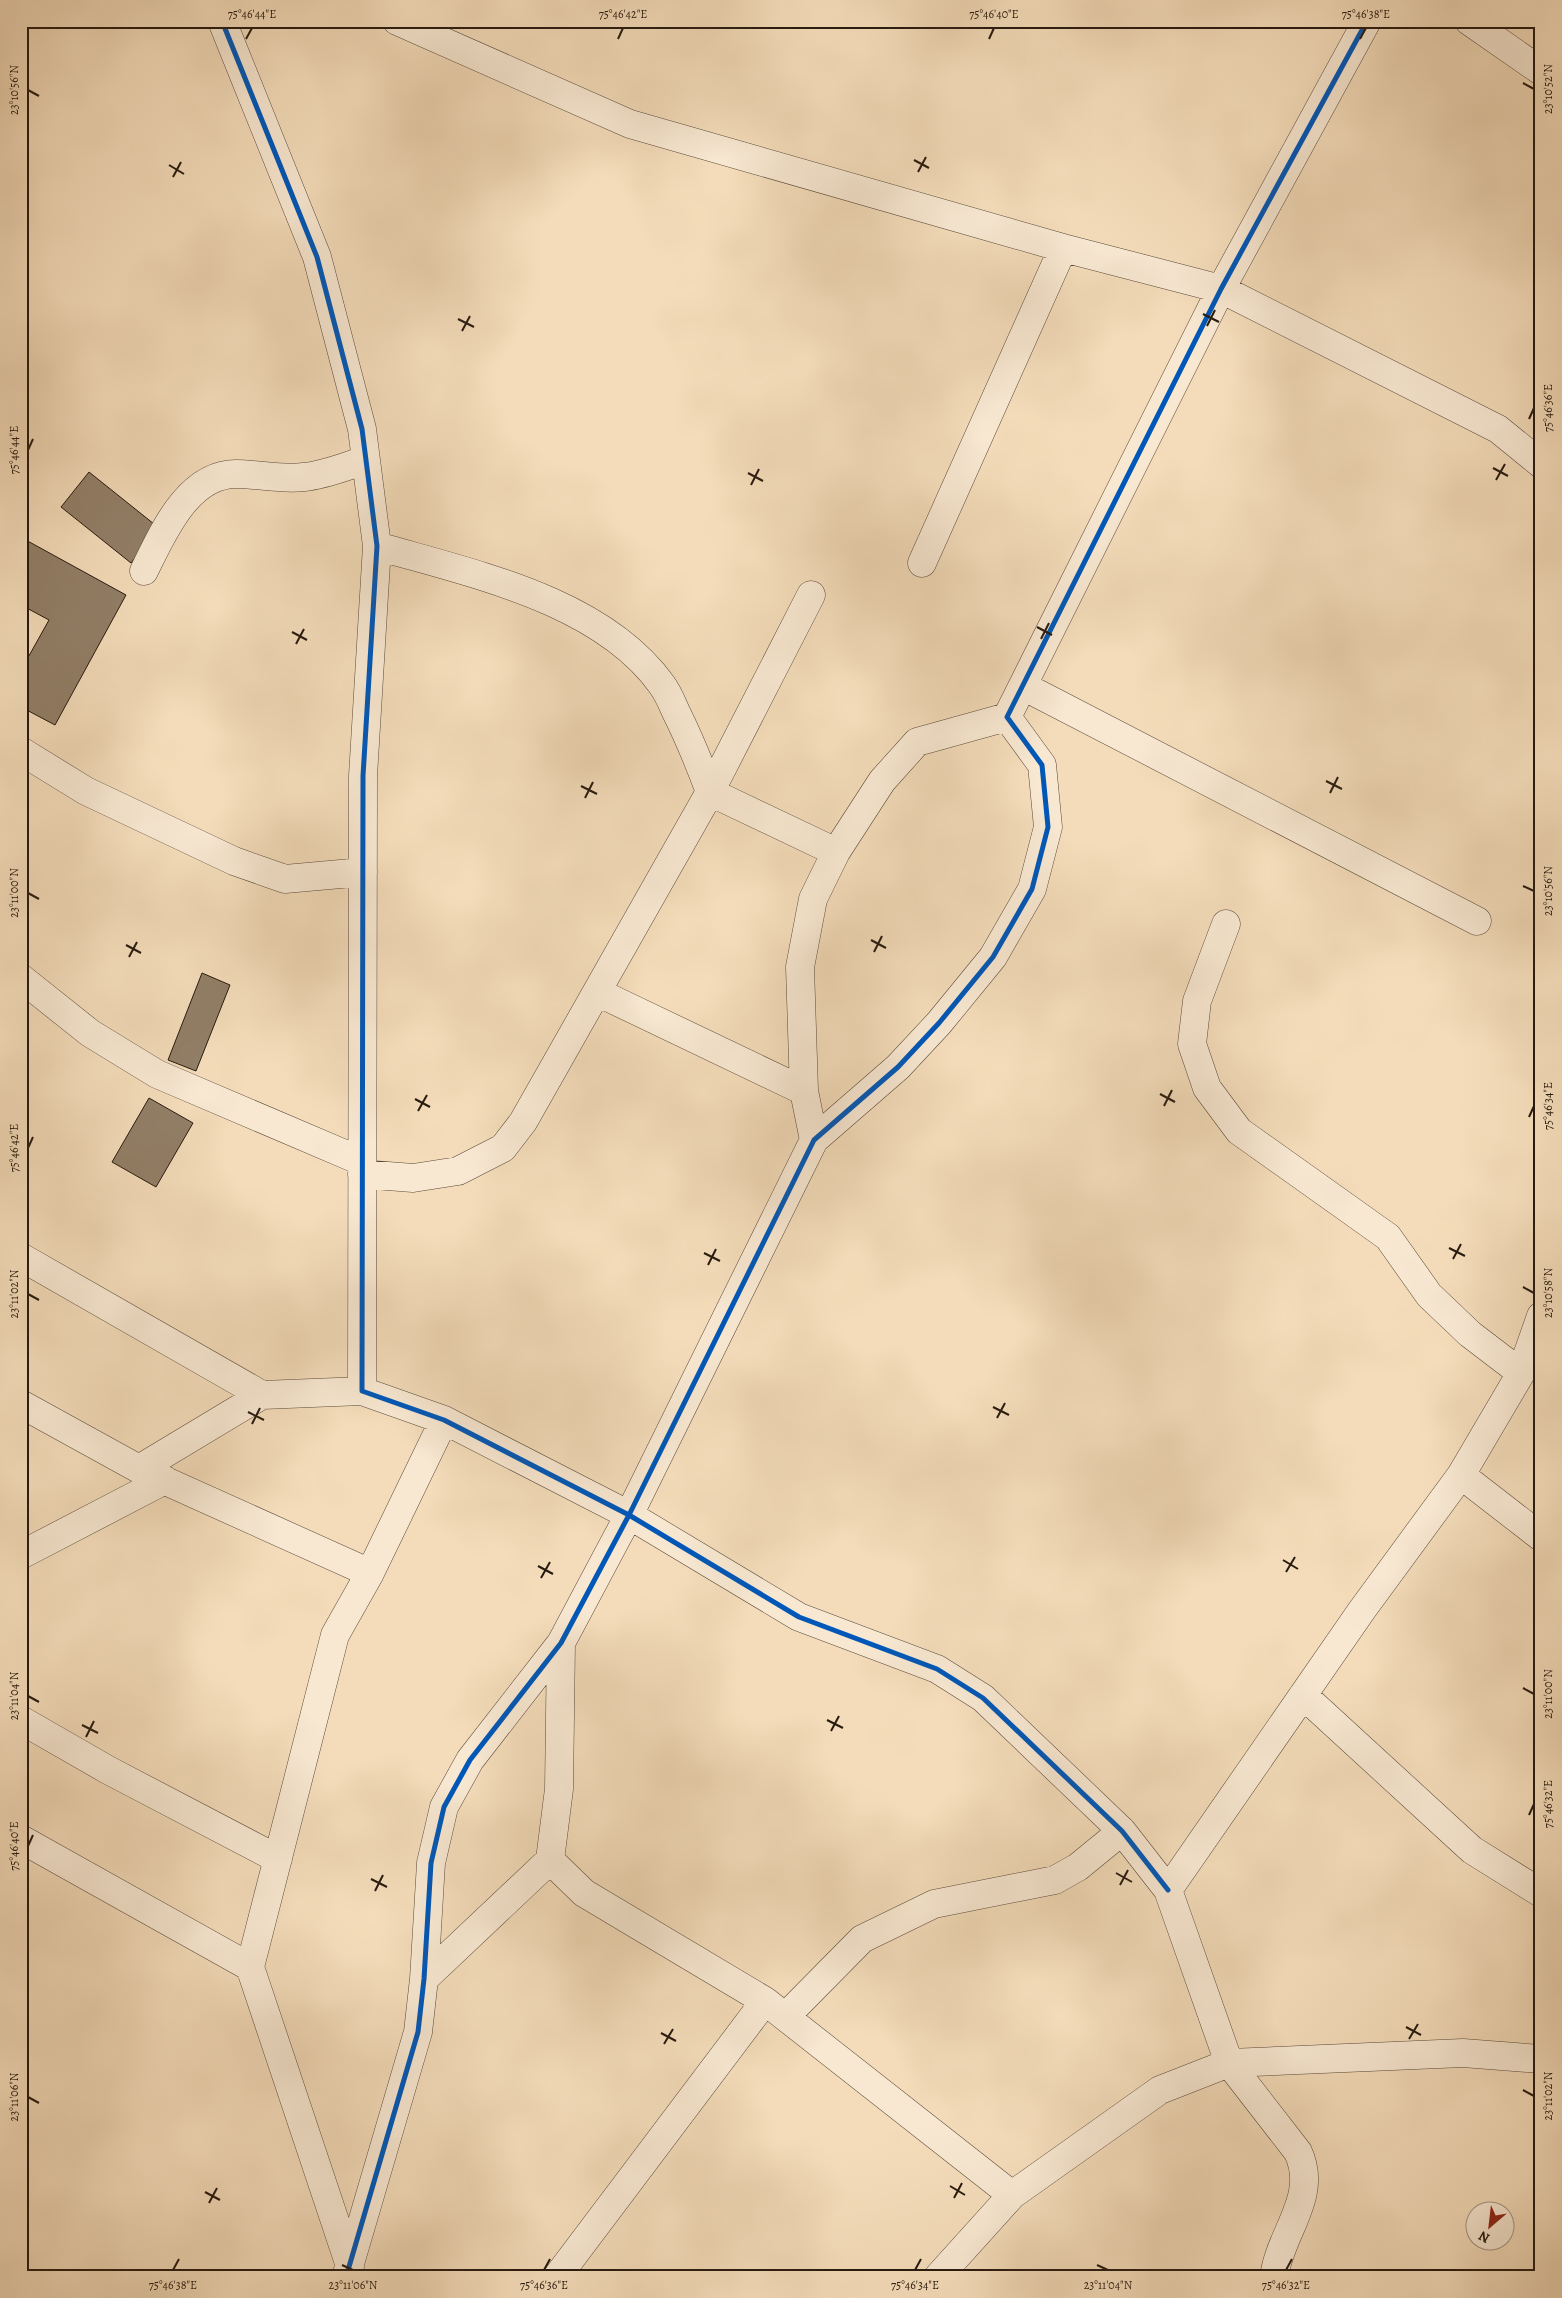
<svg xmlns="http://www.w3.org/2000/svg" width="1562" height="2298" viewBox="0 0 1562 2298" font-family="Alegreya,serif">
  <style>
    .building { fill: #927f68; stroke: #271a0f }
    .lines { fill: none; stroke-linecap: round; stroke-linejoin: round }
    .minor-casing { stroke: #5a4a3a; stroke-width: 29 }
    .minor { stroke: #f8e8d2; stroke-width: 28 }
    .cycleway-casing { stroke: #f8e8d2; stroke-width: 8 }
    .cycleway { stroke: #0057b8; stroke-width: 5 }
    .ticks { fill: none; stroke: #271a0f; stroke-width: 2 }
    .neatline { fill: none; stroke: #271a0f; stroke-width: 2 }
    .ticks-label { font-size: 12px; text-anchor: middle; fill: #271a0f }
  </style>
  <rect width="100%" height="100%" fill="#f4dcba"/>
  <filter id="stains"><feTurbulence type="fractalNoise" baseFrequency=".004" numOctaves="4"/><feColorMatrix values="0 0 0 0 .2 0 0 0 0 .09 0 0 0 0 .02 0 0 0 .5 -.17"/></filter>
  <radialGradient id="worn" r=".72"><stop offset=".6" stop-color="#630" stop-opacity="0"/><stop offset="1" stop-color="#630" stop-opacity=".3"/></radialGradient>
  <path class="building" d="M89 472 159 528 131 563 61 507Z
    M24 539 126 595 55 725 21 707V670L49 620 21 605V545Z
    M202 973 230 985 196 1071 168 1060Z
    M149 1098 193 1123 156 1187 112 1162Z"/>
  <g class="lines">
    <g class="minor-casing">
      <path id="minor" d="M222 21 317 257 362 429 377 546 363 776 362 1391 444 1420 629 1515 799 1617 937 1669 983 1698 1122 1831 1168 1890
        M397 21 630 124 1063 248 1221 289 1498 429 1541 464
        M1469 21 1541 71
        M377 546C473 574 601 600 662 685 668 693 672 703 676 712 689 738 700 765 710 792L836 852
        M922 563 1063 248
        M144 571C162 535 187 474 236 474 259 474 281 480 304 477 325 475 346 466 366 460
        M1023 686 1477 921
        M21 751 86 791 234 861 285 879 363 872
        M1226 924 1197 1001 1192 1044 1207 1088 1239 1131 1388 1237 1429 1295 1470 1334 1521 1373
        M21 978 90 1033 157 1074 361 1161
        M597 992 804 1091
        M814 1140 804 1091 800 967 813 899 836 852 882 781 917 742 1007 717
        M362 1174 413 1178 458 1171 503 1148 523 1122 710 792 811 595
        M21 1257 262 1395 362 1391
        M21 1404 139 1469 262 1395
        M139 1469 370 1573
        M1461 1475 1541 1537
        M21 1555 165 1480
        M1303 1695 1472 1850 1541 1893
        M21 1720 108 1770 278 1859
        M21 1839 250 1967 350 2266
        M550 1860 584 1893 765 2001
        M250 1967 335 1635 370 1573 444 1420
        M424 1979 550 1860 559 1789 561 1643
        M786 2016 862 1939 934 1904 1055 1880 1078 1867 1122 1831
        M346 2277 418 2032 424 1979 431 1863 444 1807 470 1760 561 1643 629 1515 814 1140 898 1067 939 1023 993 957 1032 889 1048 827 1042 765 1007 717 1221 289 1367 21
        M557 2277 765 2001 1012 2195
        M938 2277 1012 2195 1160 2090 1229 2063 1463 2053 1541 2059
        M1274 2277C1280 2232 1319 2197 1298 2152L1229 2063 1168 1890 1362 1610 1461 1475 1521 1373 1541 1316"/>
    </g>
    <use href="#minor" class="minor"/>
    <g class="cycleway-casing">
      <path id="cycleway" d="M222 21 317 257 362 429 377 546 363 776 362 1391 444 1420 629 1515 799 1617 937 1669 983 1698 1122 1831 1168 1890
        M346 2277 418 2032 424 1979 431 1863 444 1807 470 1760 561 1643 629 1515 814 1140 898 1067 939 1023 993 957 1032 889 1048 827 1042 765 1007 717 1221 289 1367 21"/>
    </g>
    <use href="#cycleway" class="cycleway"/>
  </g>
  <path class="ticks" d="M246 39 252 28M618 39 623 28M989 39 994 28M1360 39 1366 28M1523 83 1534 89M28 90 39 96M914 160 929 168M169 165 184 174M918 172 926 157M173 177 181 162M1203 314 1219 322M458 319 474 327M1207 326 1215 310M462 331 470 316M1529 419 1534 408M28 450 33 439M1493 468 1508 476M748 473 763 481M1496 480 1505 464M751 485 759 469M1037 627 1052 635M292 632 307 640M1041 639 1049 623M296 644 304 629M1326 781 1342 789M581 786 597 794M1330 793 1338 777M585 798 593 782M1523 886 1534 891M28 893 39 899M871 940 886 948M126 945 141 953M874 952 882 936M129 957 137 942M1160 1094 1175 1102M415 1099 430 1107M1164 1106 1172 1090M418 1111 427 1095M1529 1117 1534 1106M28 1148 33 1137M1449 1248 1465 1256M704 1253 720 1261M1453 1259 1461 1244M708 1265 716 1249M1523 1287 1534 1293M28 1294 39 1300M993 1407 1009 1415M248 1412 264 1420M997 1418 1005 1403M252 1424 260 1408M1283 1560 1298 1569M538 1566 553 1574M1286 1572 1295 1557M541 1578 550 1562M1523 1688 1534 1694M28 1696 39 1702M827 1720 843 1728M82 1725 98 1733M831 1731 839 1716M86 1737 94 1721M1529 1815 1534 1804M28 1846 33 1835M1116 1873 1132 1882M371 1879 387 1887M1120 1885 1128 1870M375 1891 383 1875M1406 2027 1421 2035M661 2033 676 2041M1409 2039 1418 2024M664 2044 673 2029M1523 2090 1534 2096M28 2097 39 2103M950 2186 965 2195M205 2192 220 2200M954 2198 962 2183M209 2203 217 2188M342 2265 353 2270M1097 2265 1108 2270M173 2270 179 2259M544 2270 550 2259M915 2270 921 2259M1286 2270 1292 2259"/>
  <rect width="1562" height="2298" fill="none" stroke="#f4dcba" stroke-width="55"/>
  <g transform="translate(1490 2226) rotate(208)"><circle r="24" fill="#f8e8d2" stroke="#a49684"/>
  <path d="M0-4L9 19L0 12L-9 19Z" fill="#8f2418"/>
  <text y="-8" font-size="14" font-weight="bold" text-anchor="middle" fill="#271a0f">N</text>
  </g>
  <rect x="28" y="28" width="1506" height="2242" class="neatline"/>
  <g class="ticks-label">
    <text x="252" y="18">75°46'44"E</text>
    <text x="623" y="18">75°46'42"E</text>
    <text x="994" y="18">75°46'40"E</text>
    <text x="1366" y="18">75°46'38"E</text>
    <text transform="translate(1548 89) rotate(-90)" y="4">23°10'52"N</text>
    <text transform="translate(14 90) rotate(-90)" y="4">23°10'56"N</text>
    <text transform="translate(1548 408) rotate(-90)" y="4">75°46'36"E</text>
    <text transform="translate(14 450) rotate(-90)" y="4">75°46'44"E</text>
    <text transform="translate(1548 891) rotate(-90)" y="4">23°10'56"N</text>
    <text transform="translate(14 893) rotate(-90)" y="4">23°11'00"N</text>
    <text transform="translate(1548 1106) rotate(-90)" y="4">75°46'34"E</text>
    <text transform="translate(14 1148) rotate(-90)" y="4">75°46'42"E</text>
    <text transform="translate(1548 1293) rotate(-90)" y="4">23°10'58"N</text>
    <text transform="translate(14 1294) rotate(-90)" y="4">23°11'02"N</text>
    <text transform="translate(1548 1694) rotate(-90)" y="4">23°11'00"N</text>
    <text transform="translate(14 1696) rotate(-90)" y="4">23°11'04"N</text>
    <text transform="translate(1548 1804) rotate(-90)" y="4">75°46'32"E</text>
    <text transform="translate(14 1846) rotate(-90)" y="4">75°46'40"E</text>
    <text transform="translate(1548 2096) rotate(-90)" y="4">23°11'02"N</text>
    <text transform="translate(14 2097) rotate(-90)" y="4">23°11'06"N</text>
    <text x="173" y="2289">75°46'38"E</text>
    <text x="353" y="2289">23°11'06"N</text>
    <text x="544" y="2289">75°46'36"E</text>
    <text x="915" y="2289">75°46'34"E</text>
    <text x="1108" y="2289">23°11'04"N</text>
    <text x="1286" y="2289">75°46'32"E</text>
  </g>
  <rect width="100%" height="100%" filter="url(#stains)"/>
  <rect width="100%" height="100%" fill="url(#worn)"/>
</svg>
